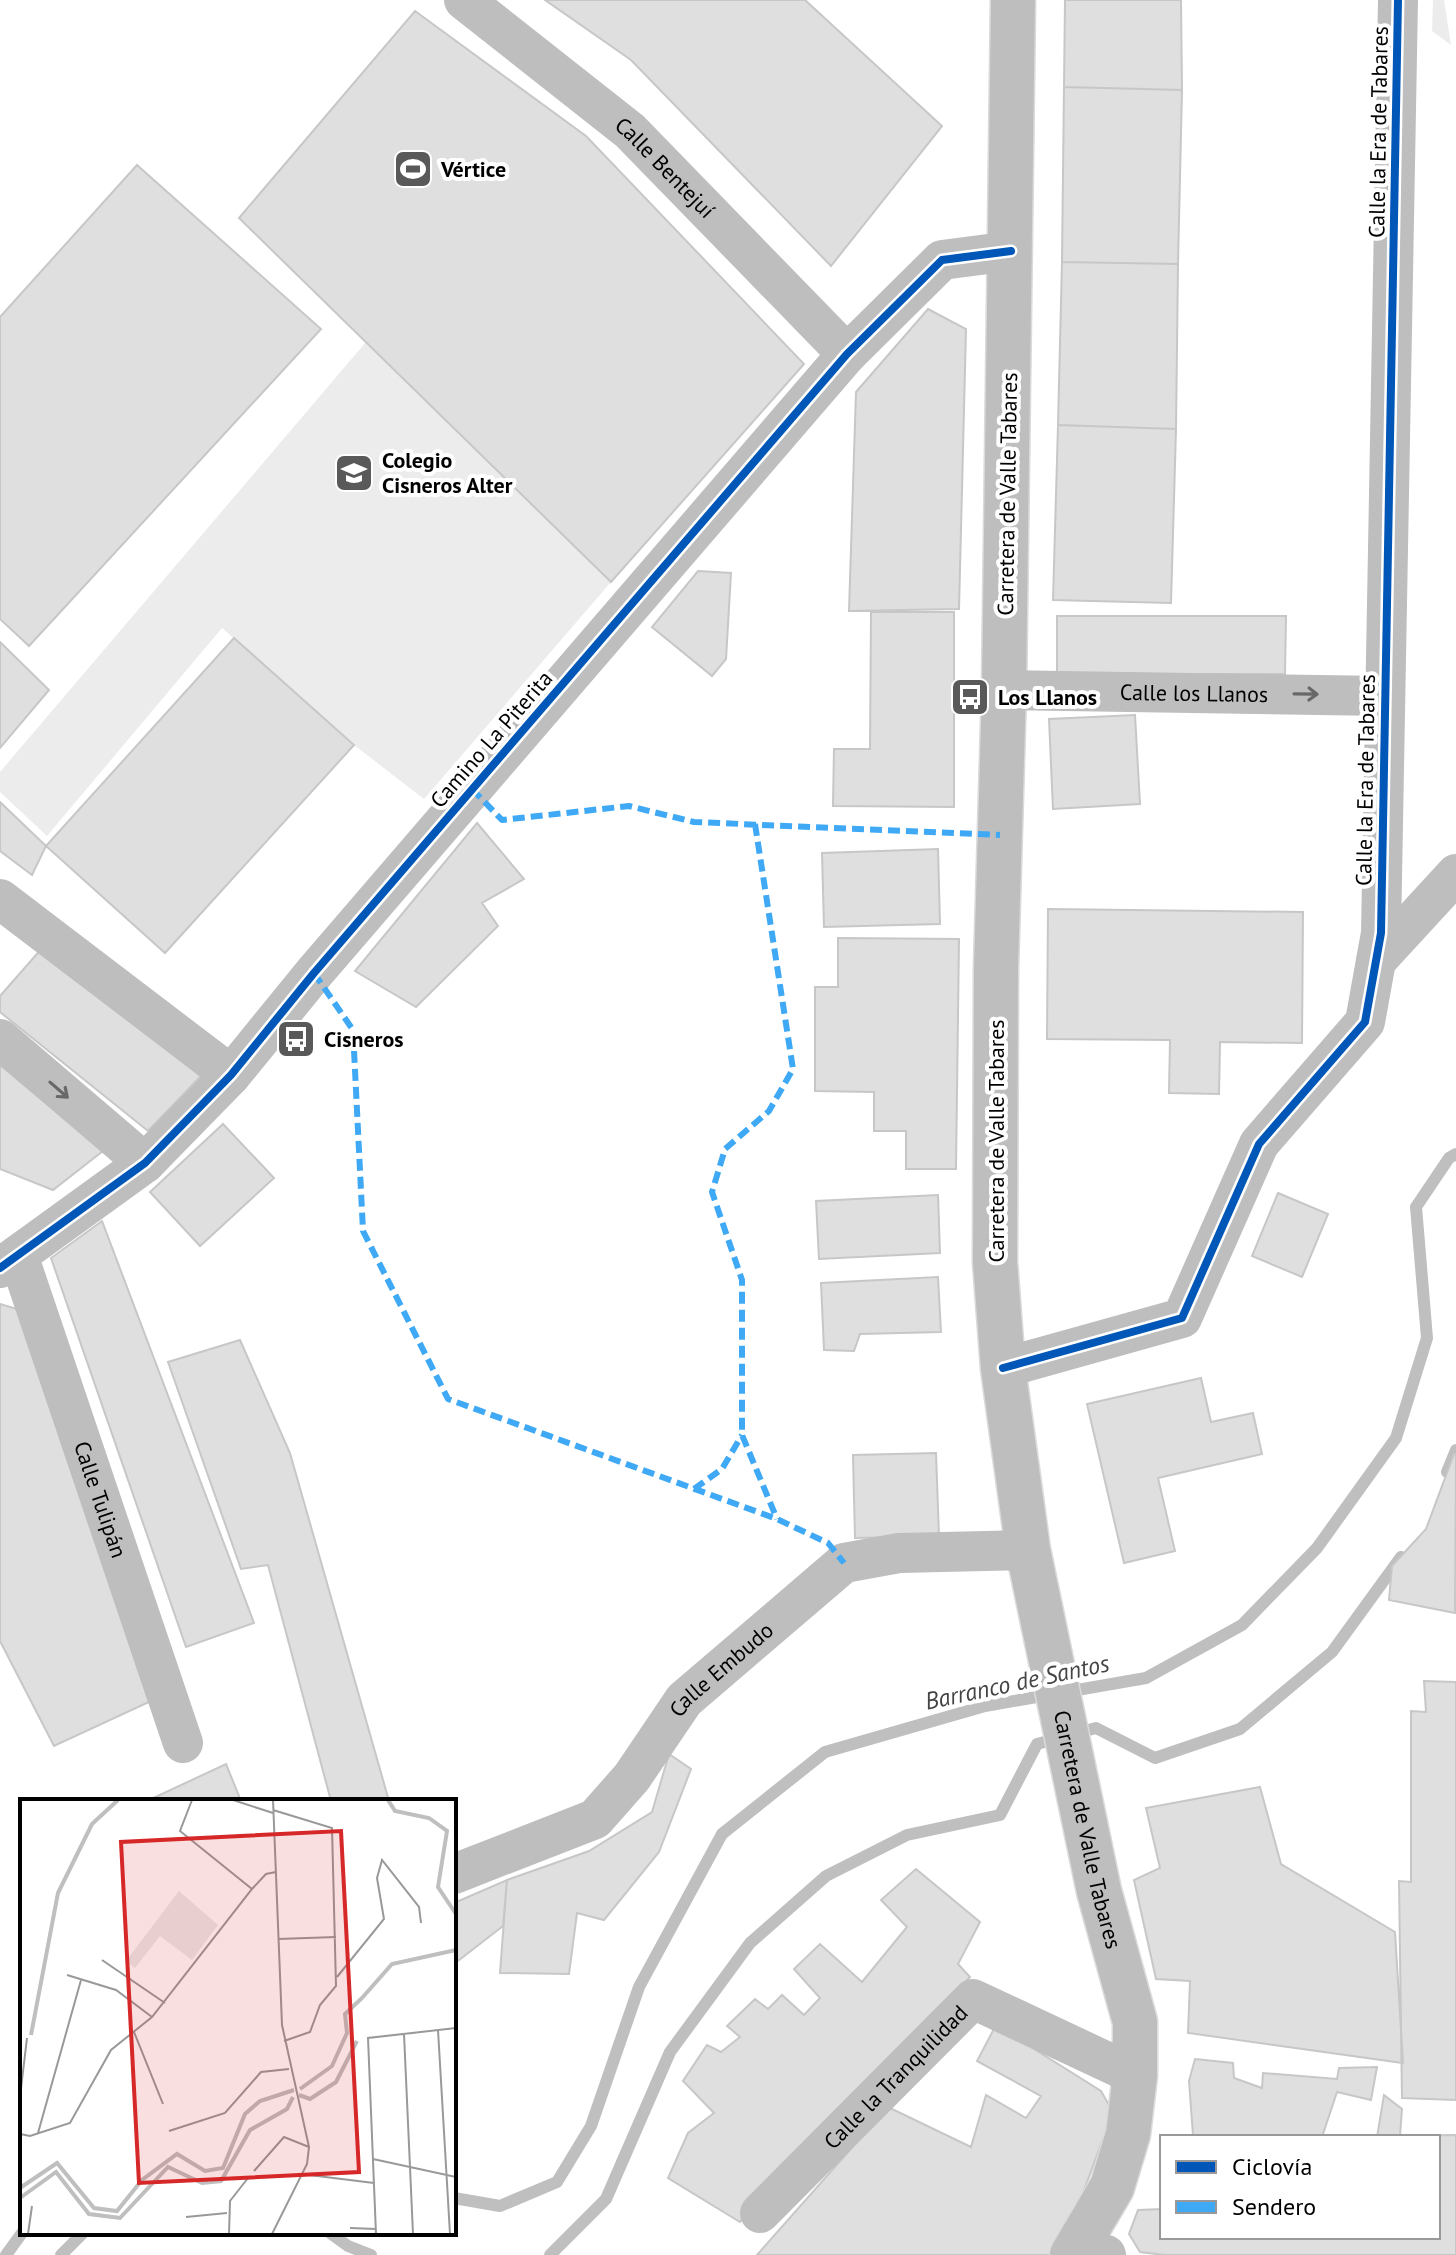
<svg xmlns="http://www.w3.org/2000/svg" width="1456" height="2255" viewBox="0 0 1456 2255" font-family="'PT Sans',sans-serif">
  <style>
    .green { fill: #ececec }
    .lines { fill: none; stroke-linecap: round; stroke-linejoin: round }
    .stream { stroke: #bfbfbf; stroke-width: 12 }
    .building { fill: #dfdfdf; stroke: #c7c7c7; stroke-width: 2 }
    .major-casing { stroke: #dbdbdb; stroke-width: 47 }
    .minor { stroke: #bebebe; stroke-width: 40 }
    .major { stroke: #bebebe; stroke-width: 44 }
    .quiet { stroke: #3fa9f5; stroke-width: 6; stroke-dasharray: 12 6; stroke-linecap: butt }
    .cycleway-casing { stroke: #fff; stroke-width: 13 }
    .cycleway { stroke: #0057b8; stroke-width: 8 }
    .oneway { stroke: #686868 }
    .labels { text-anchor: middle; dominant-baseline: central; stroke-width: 8; stroke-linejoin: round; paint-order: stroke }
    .street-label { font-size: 22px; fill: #000; stroke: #fff }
    .poi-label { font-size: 22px; font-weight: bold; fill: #000; stroke: #fff; text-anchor: start }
    .water-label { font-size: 24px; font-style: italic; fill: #444; stroke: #fff }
    .inset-river { fill: none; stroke: #bfbfbf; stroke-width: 4 }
    .inset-road { fill: none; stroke: #999; stroke-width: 2 }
    .view { fill: #d62828; fill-opacity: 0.15; stroke: #d62828; stroke-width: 4 }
    .inset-edge { fill: none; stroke: #000; stroke-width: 4 }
  </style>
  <rect width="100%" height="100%" fill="#fff"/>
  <path class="green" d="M1433 0H1444L1451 45 1432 31Z
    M366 342 611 582 424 799 354 745 222 628 47 836 0 792V772Z"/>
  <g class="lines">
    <path class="stream" d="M1447 1472 1456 1450
      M454 2198 500 2206 557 2182 591 2126 639 1987 722 1834 825 1752 985 1706 1146 1678 1242 1625 1317 1548 1396 1438 1427 1338 1416 1207 1449 1158 1456 1154
      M330 2233 348 2246 371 2255
      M6 2255 22 2233
      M61 2255 83 2233
      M550 2255 606 2199 670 2052 750 1943 826 1876 907 1835 1000 1815 1037 1744 1096 1728 1155 1758 1240 1729 1332 1652 1401 1557"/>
  </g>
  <path class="building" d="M545 0H805L942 126 831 266 631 60Z
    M1065 0H1181L1182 90 1064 87Z
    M415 11 586 136 804 364 611 582 239 218Z
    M1064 87 1182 90 1178 264 1062 262Z
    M137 165 321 329 29 646 0 619V317Z
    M1062 262 1178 264 1176 429 1058 425Z
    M928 309 966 329 959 609 849 611 856 392Z
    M1058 425 1176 429 1171 603 1053 600Z
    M698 571 731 573 726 659 712 676 652 627Z
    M871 612H954V807L833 806 834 749H870Z
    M1057 616H1286L1285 674H1057Z
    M234 638 354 745 165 953 46 846Z
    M0 642 49 690 0 748Z
    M1135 715 1140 804 1053 809 1049 719Z
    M0 802 46 846 32 875 0 851Z
    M477 823 524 879 482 903 498 926 416 1007 355 971Z
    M938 849 940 924 824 927 822 853Z
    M1048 909 1303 912 1302 1043 1220 1042 1219 1094 1169 1093 1170 1040 1047 1039Z
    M838 938 959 939 956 1169H906V1131H874V1092L815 1091V987H838Z
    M43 947 201 1076 148 1131 0 1012V996Z
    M0 1065 103 1151 53 1190 0 1169Z
    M223 1124 274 1178 200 1246 150 1192Z
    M1278 1193 1328 1214 1302 1277 1252 1256Z
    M938 1195 940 1253 819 1259 816 1201Z
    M102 1221 254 1623 186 1647 51 1258Z
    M938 1277 941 1332 860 1334 854 1351 824 1350 821 1283Z
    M0 1304 17 1309 149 1702 54 1746 0 1641Z
    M240 1340 290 1453 389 1801H331L268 1565 241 1569 168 1362Z
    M1201 1378 1211 1422 1253 1413 1262 1454 1158 1478 1175 1551 1124 1563 1087 1404Z
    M936 1453 939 1536 855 1538 853 1455Z
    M1454 1454H1456L1455 1613 1389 1600 1392 1566 1426 1529Z
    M1424 1681 1456 1682V2100L1402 2098 1399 1881 1411 1882V1711L1426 1712Z
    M669 1754 691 1769 659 1852 604 1920 577 1913 569 1974 500 1973 507 1880 589 1851 652 1812Z
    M226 1764 241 1801H147Z
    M1260 1787 1281 1864 1395 1932 1403 2063 1188 2033 1190 1981 1156 1979 1134 1880 1160 1868 1146 1808Z
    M916 1869 980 1922 958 1964 970 1977 740 2222 668 2178 688 2133 714 2113 683 2081 707 2045 721 2052 740 2037 727 2026 755 1999 768 2009 782 1995 804 2015 820 1998 794 1969 820 1944 862 1982 907 1927 881 1900Z
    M507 1880 503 1926 454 1964V1903Z
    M996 2025 1101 2091 1113 2112 1081 2198 1049 2255H757L888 2107 971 2147 986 2095 1026 2118 1041 2096 977 2061Z
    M1195 2059 1233 2063 1234 2078 1262 2088 1263 2073 1337 2079 1339 2068 1377 2067 1371 2100 1337 2092 1322 2137H1219L1193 2135 1189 2081Z
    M1384 2095 1402 2109 1400 2136 1456 2135V2255H1164L1140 2252 1129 2234 1138 2210 1162 2209V2237H1438V2137H1377Z"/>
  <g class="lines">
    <g class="major-casing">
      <g id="major">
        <path id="s6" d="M1013 0 1004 690 996 968 995 1262 1003 1368 1028 1550 1099 1891 1135 2022V2075L1128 2134 1112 2187 1072 2255"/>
      </g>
    </g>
    <g class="minor">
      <path id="s1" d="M464 0 630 131 847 354"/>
      <path id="s2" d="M1004 690 1384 696"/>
      <path d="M0 899 231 1075"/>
      <path d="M1376 961 1456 874"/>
      <path d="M0 1039 145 1163"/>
      <path id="s3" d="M18 1255 183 1743"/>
      <path d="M0 1268 145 1163 231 1075 314 973 847 354 942 260 1011 251"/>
      <path d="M1003 1368 1182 1318 1259 1144 1365 1022 1381 933 1398 0"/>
      <path id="s4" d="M454 1874 595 1819 632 1777 684 1700 844 1563 899 1553 1028 1550"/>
      <path id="s5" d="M760 2213 973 1999 1135 2075"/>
      <path d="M1075 2249 1106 2255"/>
    </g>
    <use href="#major" class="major"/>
    <path class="quiet" d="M472 789 502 820 629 806 694 822 1000 835
      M755 824 793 1069 769 1111 725 1149 712 1192 742 1280V1435L777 1519
      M314 973 353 1030 363 1231 448 1399 777 1519 828 1543 844 1563
      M694 1489 722 1469 742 1435"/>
    <g class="cycleway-casing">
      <path id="cycleway" d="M0 1268 145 1163 231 1075 314 973 847 354 942 260 1011 251
        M1003 1368 1182 1318 1259 1144 1365 1022 1381 933 1398 0"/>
    </g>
    <use href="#cycleway" class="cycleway"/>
  </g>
  <defs><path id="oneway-shaft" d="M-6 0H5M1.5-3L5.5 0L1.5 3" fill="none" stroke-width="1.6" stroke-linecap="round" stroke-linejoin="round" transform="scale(2)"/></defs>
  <g class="oneway">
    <use href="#oneway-shaft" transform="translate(1306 694) rotate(1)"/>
    <use href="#oneway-shaft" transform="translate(59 1090) rotate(41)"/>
  </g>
  <defs>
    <g id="stadium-square" transform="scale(2)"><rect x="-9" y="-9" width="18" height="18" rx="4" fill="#595959" stroke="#fff"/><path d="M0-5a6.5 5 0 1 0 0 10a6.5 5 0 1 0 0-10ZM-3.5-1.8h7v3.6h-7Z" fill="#fff"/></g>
    <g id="school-square" transform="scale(2)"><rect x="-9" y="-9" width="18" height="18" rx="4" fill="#595959" stroke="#fff"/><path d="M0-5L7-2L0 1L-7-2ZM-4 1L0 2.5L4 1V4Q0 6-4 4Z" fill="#fff"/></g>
    <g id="bus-square" transform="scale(2)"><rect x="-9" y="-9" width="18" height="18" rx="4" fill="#595959" stroke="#fff"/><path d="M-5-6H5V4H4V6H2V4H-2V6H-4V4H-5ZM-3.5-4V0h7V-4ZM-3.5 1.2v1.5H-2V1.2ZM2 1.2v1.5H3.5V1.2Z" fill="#fff"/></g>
  </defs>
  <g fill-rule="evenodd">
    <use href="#stadium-square" x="413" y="169"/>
    <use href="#school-square" x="354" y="473"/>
    <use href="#bus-square" x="970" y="697"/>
    <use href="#bus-square" x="296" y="1039"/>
  </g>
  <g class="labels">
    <g class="street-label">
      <text transform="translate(1378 132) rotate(-89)">Calle la Era de Tabares</text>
      <text stroke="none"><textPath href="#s1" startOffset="262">Calle Bentejuí</textPath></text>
      <text transform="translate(1007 494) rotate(-89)">Carretera de Valle Tabares</text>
      <text stroke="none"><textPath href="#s2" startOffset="190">Calle los Llanos</textPath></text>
      <text transform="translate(491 739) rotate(-49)">Camino La Piterita</text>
      <text transform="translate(1365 780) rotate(-89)">Calle la Era de Tabares</text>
      <text transform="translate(996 1141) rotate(-90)">Carretera de Valle Tabares</text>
      <text stroke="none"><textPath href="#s3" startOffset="258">Calle Tulipán</textPath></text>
      <text stroke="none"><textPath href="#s4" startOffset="348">Calle Embudo</textPath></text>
      <text stroke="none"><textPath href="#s6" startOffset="1838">Carretera de Valle Tabares</textPath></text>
      <text stroke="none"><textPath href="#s5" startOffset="192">Calle la Tranquilidad</textPath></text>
    </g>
    <g class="poi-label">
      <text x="441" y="169">Vértice</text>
      <text x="382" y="460">Colegio<tspan x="382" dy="25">Cisneros Alter</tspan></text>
      <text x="998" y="697">Los Llanos</text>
      <text x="324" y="1039">Cisneros</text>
    </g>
    <g class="water-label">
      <text transform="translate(1017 1682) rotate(-12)">Barranco de Santos</text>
    </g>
  </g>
  <g transform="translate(20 1799)">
    <rect width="436" height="436" fill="#fff"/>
    <path d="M159 92 198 126 172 161 140 137 115 169 106 162Z" fill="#ececec"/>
    <path class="inset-river" d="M368 1 375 12 409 19 427 32 418 88 436 115M342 199 372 165 436 151M11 236 38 94 72 25 98 1M280 290 312 267 327 234 325 215 342 199M279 296 290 300 316 283 337 242M0 389 37 364 74 409 97 412 122 381 157 355 185 372 203 369 225 315 240 302 274 291M0 399 36 373 69 415 100 419 148 368 182 384 201 382 230 331 267 310 273 298"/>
    <path class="inset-road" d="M172 1 160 32 232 90M213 1 253 14M253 11 312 29 316 187 300 206 290 233 264 242M258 140 316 138M82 161 145 204M47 176 96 191 132 218M317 178 364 120 357 79 362 61 399 108 401 124M418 231 430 435M114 233 143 305M384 235 393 435M0 298 7 239M149 332 205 314 241 273 269 270M18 334 61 181M0 335 10 337 50 324 91 251 132 218 232 90 246 75 256 73M353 360 436 378M234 372 264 338 289 348M281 375 354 384M166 418 207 414M330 429 356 430M8 435 12 407M209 435 210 402 228 379M252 435 287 365 289 348 262 226 253 1M356 435 348 239 436 229"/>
    <path class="view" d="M321 32 339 373 119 384 101 43Z"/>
    <rect width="436" height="436" class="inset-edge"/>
  </g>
  <rect x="1160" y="2135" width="280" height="104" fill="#ffffff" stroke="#999999" stroke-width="2"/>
  <rect x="1176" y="2161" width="40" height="12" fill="#0057b8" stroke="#999999" stroke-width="2"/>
  <text x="1232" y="2175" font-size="24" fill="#000000">Ciclovía</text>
  <rect x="1176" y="2201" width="40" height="12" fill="#3fa9f5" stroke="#999999" stroke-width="2"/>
  <text x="1232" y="2215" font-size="24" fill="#000000">Sendero</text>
</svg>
